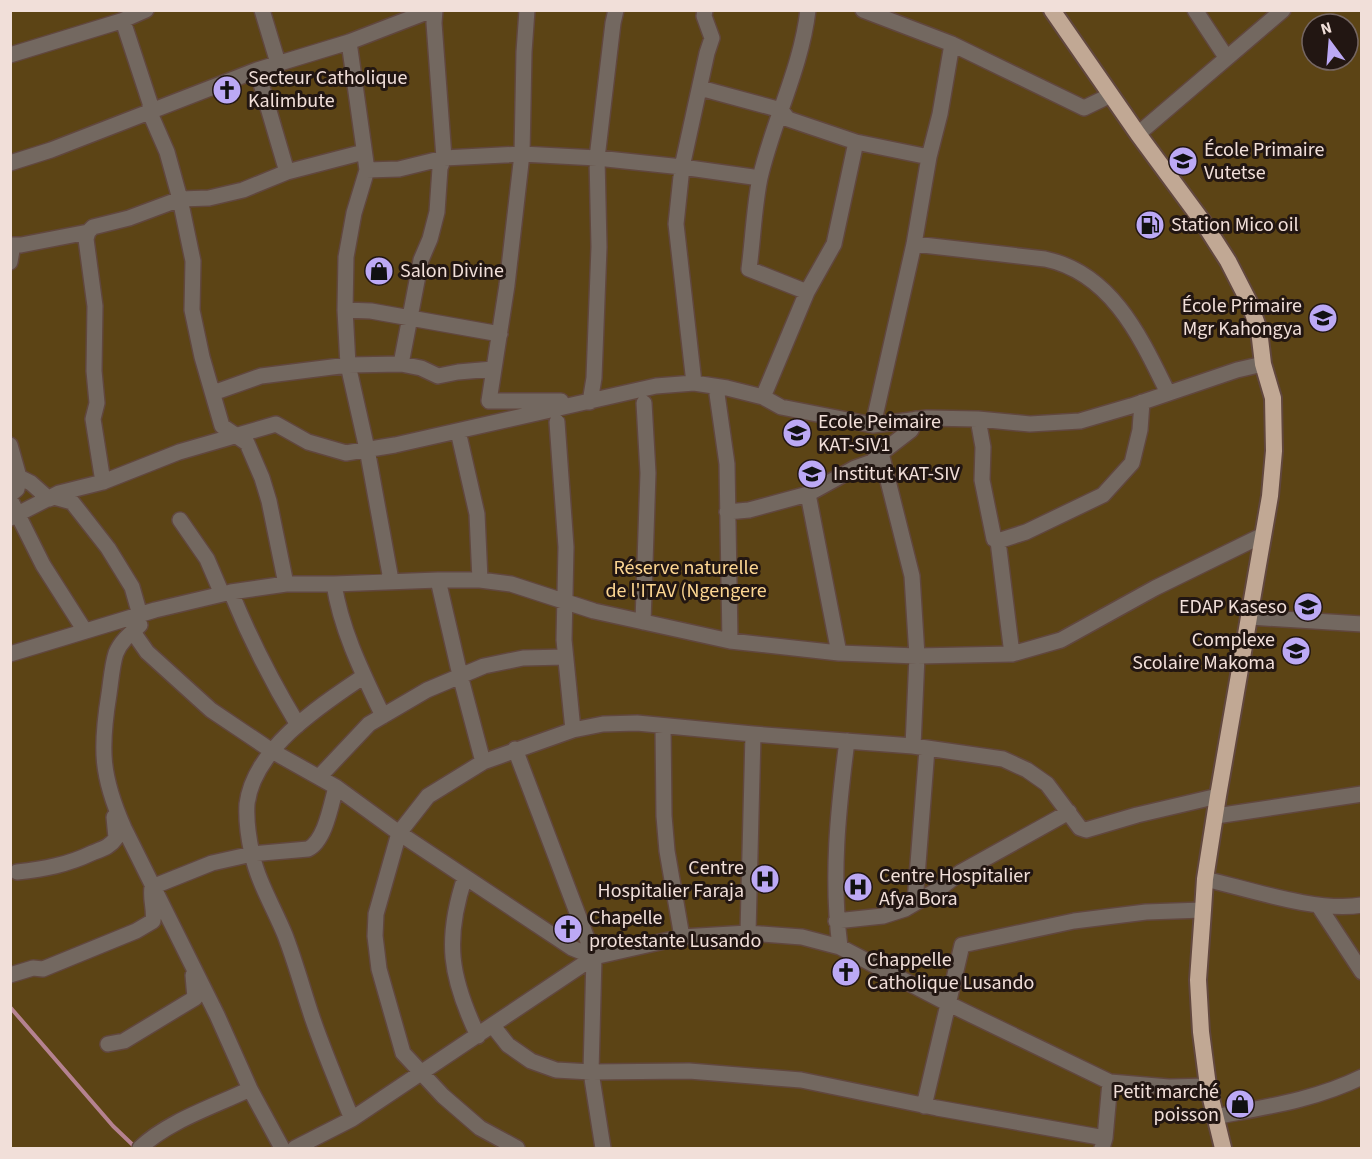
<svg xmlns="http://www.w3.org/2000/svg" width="1372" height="1159" viewBox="0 0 1372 1159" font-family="'Source Sans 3',sans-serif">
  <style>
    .green { fill: #5c4415; fill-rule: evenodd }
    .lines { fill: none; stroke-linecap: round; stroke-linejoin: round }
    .stream { stroke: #b58290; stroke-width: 4 }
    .minor-casing { stroke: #61473e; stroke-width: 18 }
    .trunk-casing { stroke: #61473e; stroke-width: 20 }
    .minor { stroke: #736860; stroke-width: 15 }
    .trunk { stroke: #c1a894; stroke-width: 16 }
    .labels { text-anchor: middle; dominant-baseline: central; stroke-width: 6; stroke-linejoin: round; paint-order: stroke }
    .poi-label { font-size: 20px; fill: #f1dfd9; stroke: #221612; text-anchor: start }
    .park-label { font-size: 20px; fill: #fdd692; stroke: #221612 }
  </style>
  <rect width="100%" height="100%" fill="#452a21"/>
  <path class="green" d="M11 11H1361V1148H11ZM1312 24H1348V60H1312Z"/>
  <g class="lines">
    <path class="stream" d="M10 1007 113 1126 136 1148"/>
    <g class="minor-casing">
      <path id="minor" d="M262 10 278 63
        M527 10 524 52 522 154 507 285 489 401H561
        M863 10 952 44 1084 108 1111 95
        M1195 10 1226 57
        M123 21 150 103V113L167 152 180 199 193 261 192 310 202 357 222 426 247 443 262 478 269 501 286 584
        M349 42 367 170 354 213 346 257 345 310 348 365 367 449 391 580
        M10 55 121 21 146 10
        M257 70 287 172
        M700 88 781 110 788 119 856 142 929 157
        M1138 134 1283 10
        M10 163 51 150 257 70 349 42 432 10
        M367 170 399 169 444 158 522 154 597 158 682 167 760 178
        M914 244 1045 259C1112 273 1141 338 1168 393
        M10 245H21L88 232
        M10 262 13 245
        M807 292 749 269C753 239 754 207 760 178 773 121 801 69 808 10
        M345 310 371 311 500 334
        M401 364 421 260 430 239 437 212 440 168 444 158 434 23 435 10
        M694 383 676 224 682 167 707 53 712 38 704 16 705 10
        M213 393 261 376 348 365 401 364 421 368 438 376 458 372 493 369
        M717 394 727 464 730 641
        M763 397 807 292 834 244 856 142
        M590 402 594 378 599 247 597 158 613 23 616 10
        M978 419 983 447 982 480 994 539 998 541 1012 654
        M557 422 566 547 564 640 573 730
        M873 425 914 244 929 157 940 114 952 44
        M458 431 477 514 480 580
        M10 445 19 477 17 489 10 495
        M881 453 912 576 917 656 913 746
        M19 477 31 483 49 499 54 497 72 502 108 548 132 587 140 615
        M103 482 93 419 97 403 94 371 95 306 86 239 88 232 93 227 129 218 180 199 209 198 243 190 287 172 364 152
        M808 494 839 653
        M10 499 43 565 85 631
        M727 512 749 510 808 494 855 468 872 462 881 453 911 430 916 419
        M10 518 59 493 103 482 179 452 276 424 308 442 346 453 395 445 656 386 694 383 727 388 763 397 781 407 873 425 927 418 978 419 1030 424 1080 421 1131 406 1237 370 1263 364
        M180 520 207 559 222 594
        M998 541 1026 532 1103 495 1132 463 1140 430 1142 402
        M438 580 460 675 483 762
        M334 584C341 630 363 674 383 716
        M231 592C250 639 272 682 298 725
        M1250 617 1362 624
        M643 622 648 473 644 403
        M140 625C131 633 121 641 116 653 112 665 111 681 109 694 100 749 101 776 124 828L217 1015 250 1089 282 1148
        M133 632 147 652 211 710 272 751 336 787 399 833 572 948 594 957 682 937 748 933 802 937 840 947 949 1004 1110 1082 1169 1087 1208 1086
        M10 654 155 610 231 592 286 584H334L438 580H480L511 584 594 611 730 641 839 653 917 656 1012 654 1061 640 1155 588 1263 535
        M663 726 664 816 667 851 682 937
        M515 749 594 957 591 1072 603 1148
        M319 777 369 724 427 690 484 666 523 658 565 657
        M1216 816 1362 794
        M17 872C44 869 67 865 92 853 102 849 110 847 116 838L114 817
        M465 877C444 940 450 977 478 1036
        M1205 879C1249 889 1318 913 1362 905
        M915 902 927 749
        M1318 905 1362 972
        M836 921 883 916 905 909 939 889 961 872 1069 812
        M748 933 753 734
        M840 947C831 878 838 810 847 741
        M10 975 33 968 43 969 136 931 153 921C155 910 150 899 152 887L212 863 252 854 308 849C325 841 331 805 336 787
        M493 1026 508 1045 531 1061 556 1070 591 1072 689 1071 801 1080 937 1108 1105 1138
        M108 1044 124 1041 195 998 193 975
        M924 1106 962 945 1074 921 1146 912 1203 910
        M1214 1117C1265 1107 1315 1100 1362 1077
        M352 1119C338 1085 324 1052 312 1017 303 990 295 961 285 935 274 908 258 882 252 854 249 840 246 819 247 804 254 748 321 705 364 676
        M140 1148C168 1121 215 1106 250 1089
        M295 1148 352 1119 594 957
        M517 1148 480 1128 443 1096 403 1053 379 969 375 936 376 914 399 833 428 796 483 762 573 730 603 724 637 723 753 734 913 746 1003 759 1027 770 1047 784 1080 828 1086 830 1137 815 1218 796
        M1102 1148 1105 1138 1110 1082"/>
    </g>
    <g class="trunk-casing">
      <path id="trunk" d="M1052 10 1138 134 1203 222 1228 261 1249 302 1259 330 1263 364 1273 398 1274 451 1270 496 1218 796 1205 879 1203 910 1198 980 1201 1032 1208 1086 1223 1148"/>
    </g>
    <use href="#minor" class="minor"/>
    <use href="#trunk" class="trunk"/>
  </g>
  <defs>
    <g id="church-disc" transform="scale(1.5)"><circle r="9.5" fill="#bca9f5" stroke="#221612"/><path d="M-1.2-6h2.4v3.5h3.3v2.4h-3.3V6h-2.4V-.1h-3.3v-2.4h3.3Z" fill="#111"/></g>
    <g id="school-disc" transform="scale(1.5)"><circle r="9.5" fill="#bca9f5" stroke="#221612"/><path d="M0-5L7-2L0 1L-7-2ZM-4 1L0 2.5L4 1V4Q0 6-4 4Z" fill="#111"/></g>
    <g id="fuel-disc" transform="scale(1.5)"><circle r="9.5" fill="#bca9f5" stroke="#221612"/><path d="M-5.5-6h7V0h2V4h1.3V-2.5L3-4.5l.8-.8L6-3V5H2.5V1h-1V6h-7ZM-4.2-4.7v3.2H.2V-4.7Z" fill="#111"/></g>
    <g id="shop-disc" transform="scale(1.5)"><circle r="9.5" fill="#bca9f5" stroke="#221612"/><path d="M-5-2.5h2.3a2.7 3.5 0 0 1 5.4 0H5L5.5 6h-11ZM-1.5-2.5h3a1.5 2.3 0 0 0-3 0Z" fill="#111"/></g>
    <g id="hospital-disc" transform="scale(1.5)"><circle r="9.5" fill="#bca9f5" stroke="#221612"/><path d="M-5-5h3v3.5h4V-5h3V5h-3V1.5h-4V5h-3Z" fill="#111"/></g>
  </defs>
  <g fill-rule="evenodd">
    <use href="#church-disc" x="227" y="90"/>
    <use href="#school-disc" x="1183" y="161"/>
    <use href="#fuel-disc" x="1150" y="225"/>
    <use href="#shop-disc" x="379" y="271"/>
    <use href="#school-disc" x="1323" y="318"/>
    <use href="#school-disc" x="797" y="433"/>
    <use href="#school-disc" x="812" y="474"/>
    <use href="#school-disc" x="1308" y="607"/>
    <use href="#school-disc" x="1296" y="651"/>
    <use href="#hospital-disc" x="765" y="879"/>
    <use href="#hospital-disc" x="858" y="887"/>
    <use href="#church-disc" x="568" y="929"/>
    <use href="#church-disc" x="846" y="972"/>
    <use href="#shop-disc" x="1240" y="1104"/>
  </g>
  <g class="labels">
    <g class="poi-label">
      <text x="248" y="78">Secteur Catholique<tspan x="248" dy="23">Kalimbute</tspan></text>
      <text x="1204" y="150">École Primaire<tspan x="1204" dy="23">Vutetse</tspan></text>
      <text x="1171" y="225">Station Mico oil</text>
      <text x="400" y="271">Salon Divine</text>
      <text x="1302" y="306" text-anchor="end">École Primaire<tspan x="1302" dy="23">Mgr Kahongya</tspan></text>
      <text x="818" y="422">Ecole Peimaire<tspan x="818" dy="23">KAT-SIV1</tspan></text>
      <text x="833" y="474">Institut KAT-SIV</text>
      <text x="1287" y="607" text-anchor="end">EDAP Kaseso</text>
      <text x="1275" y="640" text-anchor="end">Complexe<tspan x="1275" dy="23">Scolaire Makoma</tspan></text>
      <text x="744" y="868" text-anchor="end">Centre<tspan x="744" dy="23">Hospitalier Faraja</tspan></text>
      <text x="879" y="876">Centre Hospitalier<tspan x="879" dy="23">Afya Bora</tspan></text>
      <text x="589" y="918">Chapelle<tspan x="589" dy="23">protestante Lusando</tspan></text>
      <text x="867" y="960">Chappelle<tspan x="867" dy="23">Catholique Lusando</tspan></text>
      <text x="1219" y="1092" text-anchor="end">Petit marché<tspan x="1219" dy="23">poisson</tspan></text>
    </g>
    <g class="park-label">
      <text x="686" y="568">Réserve naturelle<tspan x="686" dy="23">de l'ITAV (Ngengere</tspan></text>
    </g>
  </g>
  <rect width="1372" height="1159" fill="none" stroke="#f1dfd9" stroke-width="24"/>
  <g transform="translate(1330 42) rotate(344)"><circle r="28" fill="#221612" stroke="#756662" stroke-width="1.5"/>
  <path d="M0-4.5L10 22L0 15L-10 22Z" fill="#bca9f5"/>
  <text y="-9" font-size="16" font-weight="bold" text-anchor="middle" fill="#f1dfd9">N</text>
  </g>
</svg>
